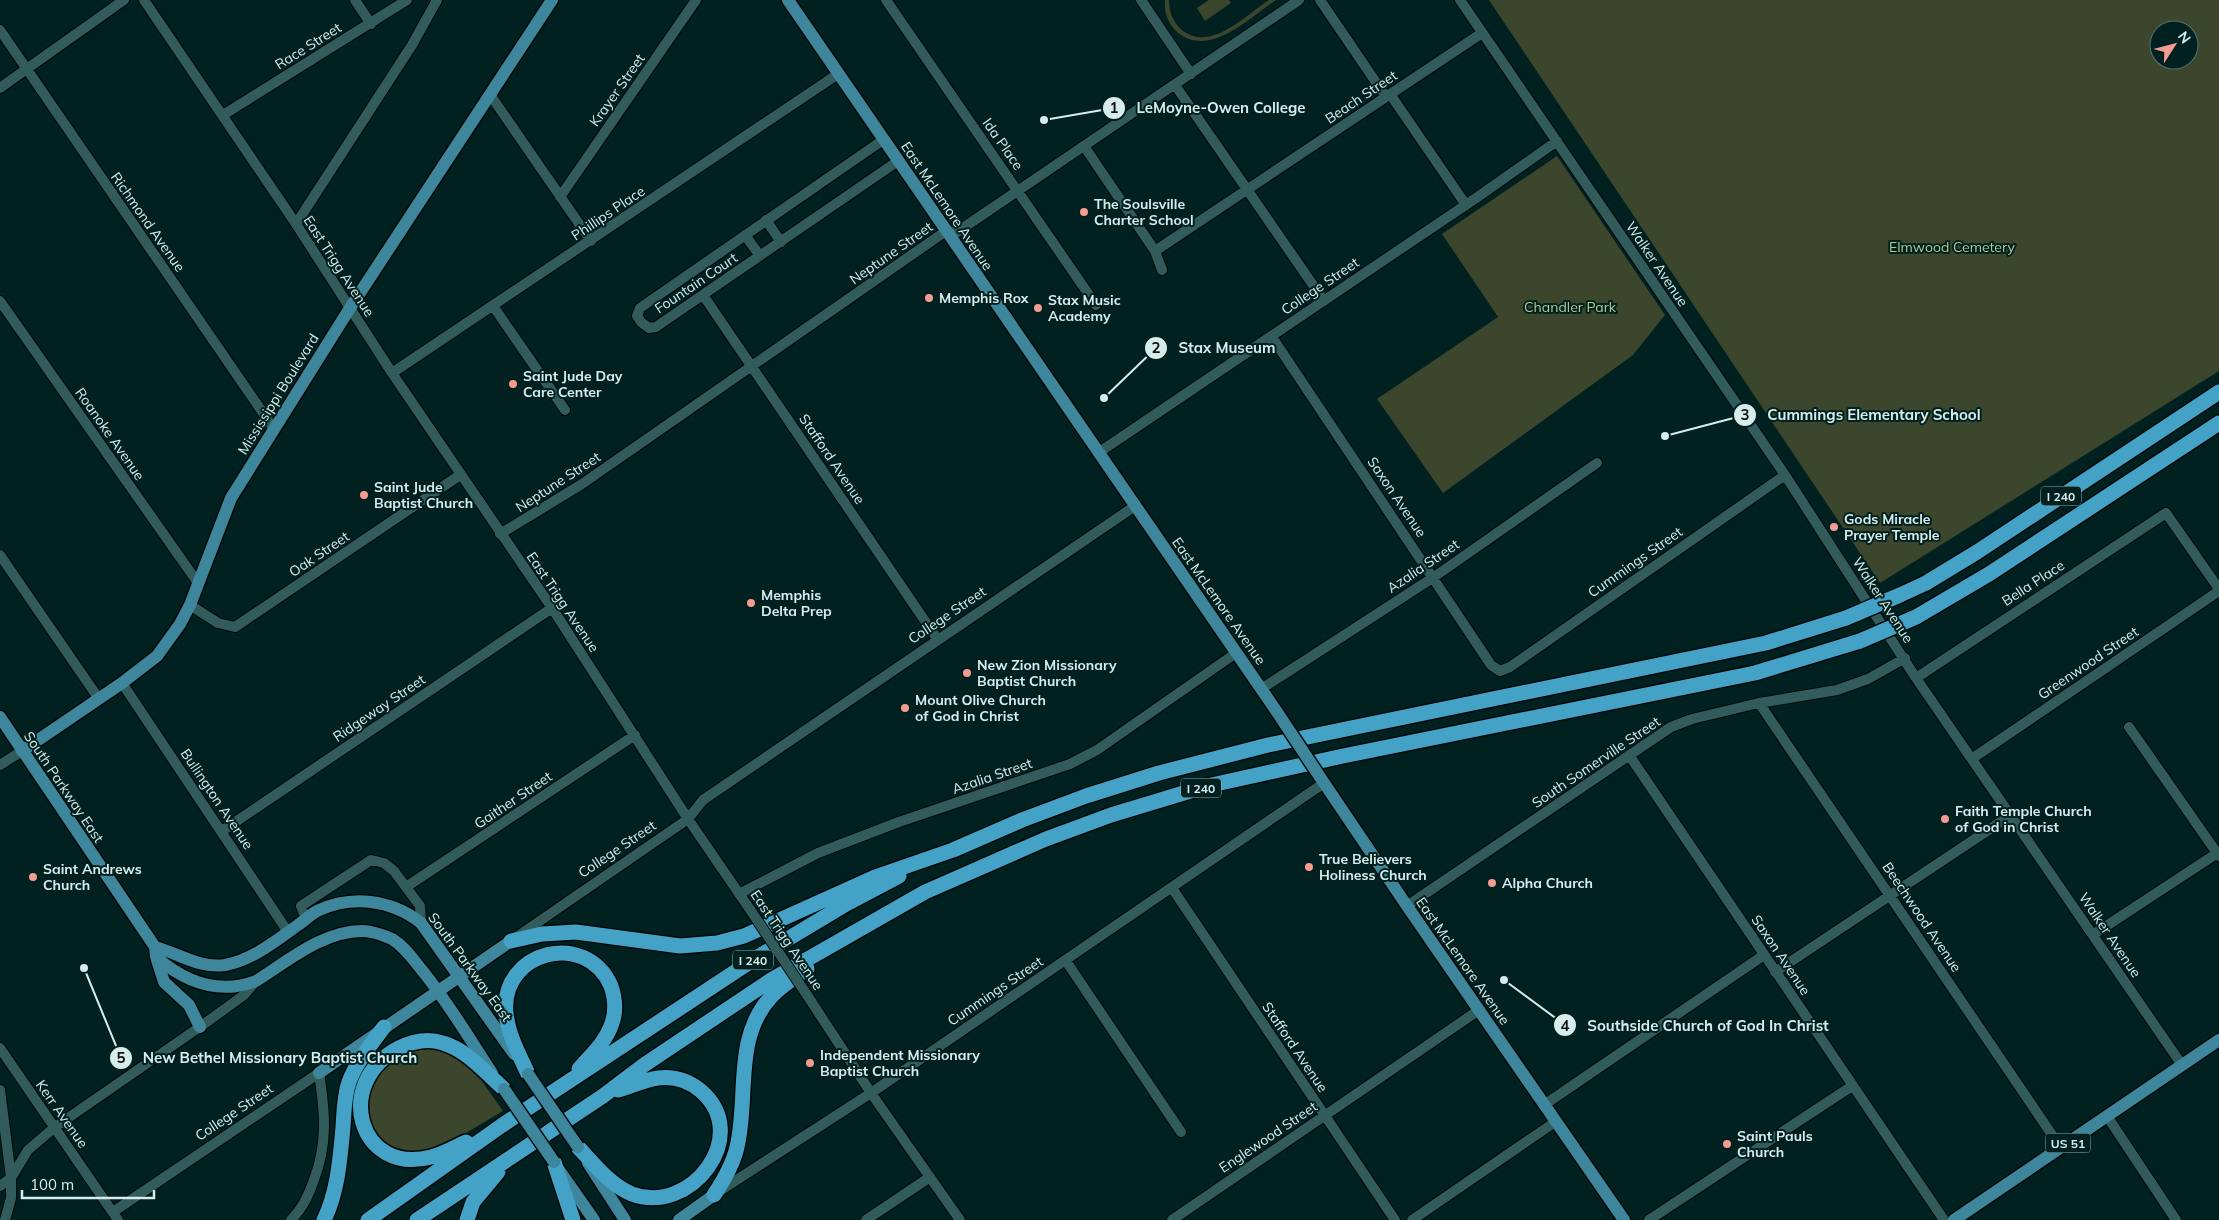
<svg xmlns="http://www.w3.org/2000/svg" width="2219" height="1220" viewBox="0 0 2219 1220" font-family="Mulish,sans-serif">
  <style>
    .green { fill: #3b462c; fill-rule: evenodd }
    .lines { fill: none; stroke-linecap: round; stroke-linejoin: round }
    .minor-casing { stroke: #000909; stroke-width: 12 }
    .major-casing { stroke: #000909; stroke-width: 15 }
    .highway-casing { stroke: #000909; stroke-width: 18 }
    .minor { stroke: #325c5b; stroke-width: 10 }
    .major { stroke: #3d869b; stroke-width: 12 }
    .highway { stroke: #44a2c6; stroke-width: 15 }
    .minor-bridge-casing { stroke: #000909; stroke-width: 12; stroke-linecap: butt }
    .major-bridge-casing { stroke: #000909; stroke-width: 15; stroke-linecap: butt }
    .highway-bridge-casing { stroke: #000909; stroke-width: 18; stroke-linecap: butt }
    .minor-bridge { stroke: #325c5b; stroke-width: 10 }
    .major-bridge { stroke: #3d869b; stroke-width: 12 }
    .highway-bridge { stroke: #44a2c6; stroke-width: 15 }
    .poi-dot { fill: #f59c91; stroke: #012120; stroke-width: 2 }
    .labels { text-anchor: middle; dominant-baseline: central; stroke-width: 4; stroke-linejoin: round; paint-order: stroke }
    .shield { fill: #012120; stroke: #97b0af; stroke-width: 1 }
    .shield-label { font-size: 12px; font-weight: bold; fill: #d7edec }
    .street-label { font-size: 14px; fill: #d7edec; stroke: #012120 }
    .poi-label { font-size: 14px; font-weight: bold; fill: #d7edec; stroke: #012120; text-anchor: start }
    .park-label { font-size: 14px; fill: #b1cb8d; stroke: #012120 }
    .leader { fill: none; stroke: #d7edec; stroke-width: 2 }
    .callout-dot { fill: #d7edec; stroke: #012120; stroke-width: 2 }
    .mark-label { font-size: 15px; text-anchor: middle; font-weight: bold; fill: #111 }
    .callout-label { font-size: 15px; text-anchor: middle; font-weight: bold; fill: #d7edec; stroke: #012120; stroke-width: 4; stroke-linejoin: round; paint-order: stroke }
  </style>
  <rect width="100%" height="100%" fill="#012120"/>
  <path class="green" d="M1165 0H1169C1169 12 1173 23 1183 31 1211 52 1246 15 1269 0H1276C1249 18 1209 59 1177 32 1168 24 1164 12 1165 0Z
    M1209 0H1229L1231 3 1205 21 1197 8Z
    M1489 0H2219V371L1880 583ZM2159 30H2189V60H2159Z
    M1557 156 1665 315 1633 355 1443 493 1377 399 1498 317 1442 234Z
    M434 1046 461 1059 481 1080 503 1111 439 1149 407 1152 393 1148 382 1141 373 1130 365 1102 378 1070 407 1049Z"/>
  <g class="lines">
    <g class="minor-casing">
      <path id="minor" d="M144 0 296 224 392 373 552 608 688 819 751 911
        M355 0 371 24
        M886 0 1096 305
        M1141 0 1191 74
        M1320 0 1386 97
        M1460 0 1785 475 1916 678 2182 1065
        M0 30 274 429
        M1175 85 1324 301
        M0 88 124 0
        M1390 94 1466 205
        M491 96 591 241
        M223 115 407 0
        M883 140 640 308 637 316 641 322 649 328 656 327 666 320 898 161
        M1084 146 1155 251 1162 270
        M560 197 696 0
        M766 220 781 242
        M296 224 412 45 437 0
        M745 235 760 256
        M1155 251 1482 33
        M703 295 938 640
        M0 301 198 583
        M493 306 565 410
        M1272 337 1491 665 1500 671 1510 667 1785 475
        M392 373 838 74
        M1098 453 1479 196 1557 141
        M500 534 582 484 946 231 957 232 1299 0
        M0 555 99 699
        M190 605 218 623 235 627 460 475
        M1916 678 2166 513 2219 589
        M122 683 288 932
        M1261 689 1434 577 1597 463
        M1759 703 2061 1148
        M2129 727 2219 856
        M1629 755 1944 1220
        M1973 758 2219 591
        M0 765 22 751
        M222 831 552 608
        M406 887 635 735
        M1172 888 1395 1220
        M739 894 818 853 899 822 1070 764 1097 750 1236 653
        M1407 906 1671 727 1692 719 1759 703 1837 690 1868 679 1905 658
        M306 919 301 906 371 860 384 863 394 871 420 906 421 923
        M2094 934 2219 852
        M515 938 688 819 703 800 1135 506
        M1066 961 1181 1132
        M1775 972 2011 815
        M807 995 871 1093 960 1220
        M0 1048 118 1220
        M0 1090 11 1178V1198L5 1220
        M1544 1105 1764 955
        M2107 1116 2176 1220
        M0 1186 11 1178 28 1150 55 1127 204 1024 244 995 256 981
        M718 1192 871 1093 1324 783
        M113 1212 319 1073C325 1113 328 1142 314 1180 308 1196 303 1208 291 1220
        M866 1220 930 1177
        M1172 1220 1479 1010
        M1412 1220 1555 1122
        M1649 1220 1852 1086"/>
    </g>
    <g class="major-casing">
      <path id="major" d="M788 0 1277 712
        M0 717 155 947 156 957C185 982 219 995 256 981 288 961 323 931 362 931 372 931 383 935 392 939 404 946 412 958 421 969 448 1002 469 1038 492 1073
        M22 751 122 683 157 656 180 624 190 605 231 498 350 308 552 0
        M1320 777 1407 906 1624 1220
        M155 947C178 953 200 969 225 965 252 960 276 941 298 925 304 921 310 915 317 911 351 895 391 899 421 923L514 1054
        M157 960 164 982 189 1005 200 1027
        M319 1073 511 941
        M588 1163 625 1220
        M559 1170 594 1220
        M679 1220 714 1195
        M1954 1220 2219 1040"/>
    </g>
    <g class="highway-casing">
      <path id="highway" d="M1900 595 1926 583 1977 552 2219 392
        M1916 617 1989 574 2219 423
        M511 941 542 934 576 932 680 946 717 943 744 936 875 877 953 850 1022 820 1086 796 1159 773 1268 745 1766 643 1846 618
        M528 1074C519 1054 508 1035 506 1013 500 951 586 929 611 986 615 998 616 1012 612 1023 606 1042 591 1055 579 1069
        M466 1142C455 1147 443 1154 431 1157 359 1176 332 1083 399 1048 413 1041 428 1038 443 1043 467 1050 486 1073 504 1089
        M578 1147C594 1164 610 1185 632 1194 690 1216 753 1136 701 1091 689 1081 674 1076 658 1078 644 1080 632 1086 618 1090
        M554 1162 573 1220
        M714 1195C724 1180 733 1165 737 1147 749 1097 733 1038 771 997 781 986 795 977 807 969
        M324 1220C338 1191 340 1159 343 1127 344 1112 344 1096 349 1082 357 1061 371 1044 384 1027
        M368 1220 501 1126 756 958 846 904 899 876
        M417 1220 603 1096 644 1065 771 980 925 892 1046 839 1111 815 1207 786 1343 756 1755 673 1860 641
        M467 1220 473 1202 498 1172"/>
    </g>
    <use href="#minor" class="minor"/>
    <use href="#major" class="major"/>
    <use href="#highway" class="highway"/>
    <g class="minor-bridge-casing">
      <path id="minor-bridge" d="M751 911 807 995"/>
    </g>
    <g class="major-bridge-casing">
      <path id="major-bridge" d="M1277 712 1320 777
        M528 1074 578 1147
        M504 1089 554 1162"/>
    </g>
    <g class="highway-bridge-casing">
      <path id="highway-bridge" d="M1846 618 1900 595
        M1860 641 1916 617"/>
    </g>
    <use href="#minor-bridge" class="minor-bridge"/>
    <use href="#major-bridge" class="major-bridge"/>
    <use href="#highway-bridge" class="highway-bridge"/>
  </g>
  <g class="poi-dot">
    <circle cx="1084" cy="212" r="5"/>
    <circle cx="929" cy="298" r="5"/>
    <circle cx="1038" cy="308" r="5"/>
    <circle cx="513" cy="384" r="5"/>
    <circle cx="364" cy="495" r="5"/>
    <circle cx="1834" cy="527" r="5"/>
    <circle cx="751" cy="603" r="5"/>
    <circle cx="967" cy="673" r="5"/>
    <circle cx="905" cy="708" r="5"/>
    <circle cx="1945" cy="819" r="5"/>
    <circle cx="1309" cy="867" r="5"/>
    <circle cx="33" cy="877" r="5"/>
    <circle cx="1492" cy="883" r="5"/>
    <circle cx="810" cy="1063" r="5"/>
    <circle cx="1727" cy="1144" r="5"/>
  </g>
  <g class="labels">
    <g class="shield">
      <rect x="2041" y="486.5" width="40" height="19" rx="4"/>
      <rect x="1181" y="778.5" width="40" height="19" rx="4"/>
      <rect x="733" y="950.5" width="40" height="19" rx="4"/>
      <rect x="2045.5" y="1133.5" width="45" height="19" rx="4"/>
    </g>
    <g class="shield-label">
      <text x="2061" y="496">I 240</text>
      <text x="1201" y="788">I 240</text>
      <text x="753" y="960">I 240</text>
      <text x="2068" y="1143">US 51</text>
    </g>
    <g class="street-label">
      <text transform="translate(308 46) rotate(-32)">Race Street</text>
      <text transform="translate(617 90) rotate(-55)">Krayer Street</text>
      <text transform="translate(1361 97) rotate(-34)">Beach Street</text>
      <text transform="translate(1003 144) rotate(55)">Ida Place</text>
      <text transform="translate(947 206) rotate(56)">East McLemore Avenue</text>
      <text transform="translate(608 213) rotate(-34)">Phillips Place</text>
      <text transform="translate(148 222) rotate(55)">Richmond Avenue</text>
      <text transform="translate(891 253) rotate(-35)">Neptune Street</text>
      <text transform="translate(1657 264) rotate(56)">Walker Avenue</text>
      <text transform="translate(339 266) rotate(57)">East Trigg Avenue</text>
      <text transform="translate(696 283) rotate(-34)">Fountain Court</text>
      <text transform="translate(1320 286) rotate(-34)">College Street</text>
      <text transform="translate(278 394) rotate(-58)">Mississippi Boulevard</text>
      <text transform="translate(110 434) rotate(55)">Roanoke Avenue</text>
      <text transform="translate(832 459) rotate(56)">Stafford Avenue</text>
      <text transform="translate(558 482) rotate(-33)">Neptune Street</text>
      <text transform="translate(1397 497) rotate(56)">Saxon Avenue</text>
      <text transform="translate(319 554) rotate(-34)">Oak Street</text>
      <text transform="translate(1635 562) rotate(-35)">Cummings Street</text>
      <text transform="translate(1423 566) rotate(-34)">Azalia Street</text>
      <text transform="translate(2033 583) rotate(-33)">Bella Place</text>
      <text transform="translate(1883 600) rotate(57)">Walker Avenue</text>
      <text transform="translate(1219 601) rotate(55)">East McLemore Avenue</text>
      <text transform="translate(563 602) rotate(56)">East Trigg Avenue</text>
      <text transform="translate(947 615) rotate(-34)">College Street</text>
      <text transform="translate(2088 663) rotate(-34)">Greenwood Street</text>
      <text transform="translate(379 708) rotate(-34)">Ridgeway Street</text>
      <text transform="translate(1596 762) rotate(-34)">South Somerville Street</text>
      <text transform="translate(992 776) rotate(-19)">Azalia Street</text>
      <text transform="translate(64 787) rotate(56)">South Parkway East</text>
      <text transform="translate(217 799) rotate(56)">Bullington Avenue</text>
      <text transform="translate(513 800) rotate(-34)">Gaither Street</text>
      <text transform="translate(617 849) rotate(-34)">College Street</text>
      <text transform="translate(1922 917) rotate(56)">Beechwood Avenue</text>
      <text transform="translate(2110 935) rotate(56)">Walker Avenue</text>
      <text transform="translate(787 940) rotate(56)">East Trigg Avenue</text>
      <text transform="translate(1781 955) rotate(56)">Saxon Avenue</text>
      <text transform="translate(1463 961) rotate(55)">East McLemore Avenue</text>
      <text transform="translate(470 967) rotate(54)">South Parkway East</text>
      <text transform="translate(995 991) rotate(-34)">Cummings Street</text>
      <text transform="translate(1295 1047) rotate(56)">Stafford Avenue</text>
      <text transform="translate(234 1112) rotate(-34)">College Street</text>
      <text transform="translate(62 1114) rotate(55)">Kerr Avenue</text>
      <text transform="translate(1268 1137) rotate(-34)">Englewood Street</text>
    </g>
    <g class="poi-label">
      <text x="1094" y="204">The Soulsville<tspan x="1094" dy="16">Charter School</tspan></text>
      <text x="939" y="298">Memphis Rox</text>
      <text x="1048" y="300">Stax Music<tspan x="1048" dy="16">Academy</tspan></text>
      <text x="523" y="376">Saint Jude Day<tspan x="523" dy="16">Care Center</tspan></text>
      <text x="374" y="487">Saint Jude<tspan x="374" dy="16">Baptist Church</tspan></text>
      <text x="1844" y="519">Gods Miracle<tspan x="1844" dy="16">Prayer Temple</tspan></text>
      <text x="761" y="595">Memphis<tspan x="761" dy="16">Delta Prep</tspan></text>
      <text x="977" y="665">New Zion Missionary<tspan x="977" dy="16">Baptist Church</tspan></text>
      <text x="915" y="700">Mount Olive Church<tspan x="915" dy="16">of God in Christ</tspan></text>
      <text x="1955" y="811">Faith Temple Church<tspan x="1955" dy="16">of God in Christ</tspan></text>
      <text x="1319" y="859">True Believers<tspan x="1319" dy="16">Holiness Church</tspan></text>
      <text x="43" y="869">Saint Andrews<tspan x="43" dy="16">Church</tspan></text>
      <text x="1502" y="883">Alpha Church</text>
      <text x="820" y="1055">Independent Missionary<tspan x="820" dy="16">Baptist Church</tspan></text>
      <text x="1737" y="1136">Saint Pauls<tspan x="1737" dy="16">Church</tspan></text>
    </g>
    <g class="park-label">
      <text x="1952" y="247">Elmwood Cemetery</text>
      <text x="1570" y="307">Chandler Park</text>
    </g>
  </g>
  <path class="leader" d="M1044 120L1114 108M1104 398L1156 348M1665 436L1745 415M1504 980L1565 1025M84 968L121 1058"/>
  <g class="callout-dot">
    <circle cx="1044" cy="120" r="5"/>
    <circle cx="1104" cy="398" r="5"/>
    <circle cx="1665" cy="436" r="5"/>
    <circle cx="1504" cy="980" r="5"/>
    <circle cx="84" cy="968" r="5"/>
    <circle cx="1114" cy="108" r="12"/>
    <circle cx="1156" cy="348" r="12"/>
    <circle cx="1745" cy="415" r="12"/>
    <circle cx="1565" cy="1025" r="12"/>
    <circle cx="121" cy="1058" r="12"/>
  </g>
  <g class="mark-label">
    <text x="1114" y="113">1</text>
    <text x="1156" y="353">2</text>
    <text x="1745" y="420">3</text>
    <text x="1565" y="1031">4</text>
    <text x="121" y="1063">5</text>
  </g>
  <g class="callout-label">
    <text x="1221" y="113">LeMoyne-Owen College</text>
    <text x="1227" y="353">Stax Museum</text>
    <text x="1874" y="420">Cummings Elementary School</text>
    <text x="1708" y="1031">Southside Church of God In Christ</text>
    <text x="280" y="1063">New Bethel Missionary Baptist Church</text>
  </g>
  <g transform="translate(2174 45) rotate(54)"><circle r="24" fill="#012120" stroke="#577372"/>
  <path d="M0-4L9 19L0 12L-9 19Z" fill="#f59c91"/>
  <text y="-8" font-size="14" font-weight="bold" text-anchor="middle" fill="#d7edec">N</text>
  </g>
  <path d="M22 1190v8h132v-8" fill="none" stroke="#d7edec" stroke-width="2.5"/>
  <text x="30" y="1190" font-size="15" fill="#d7edec" stroke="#012120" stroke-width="4" paint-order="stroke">100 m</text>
</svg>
